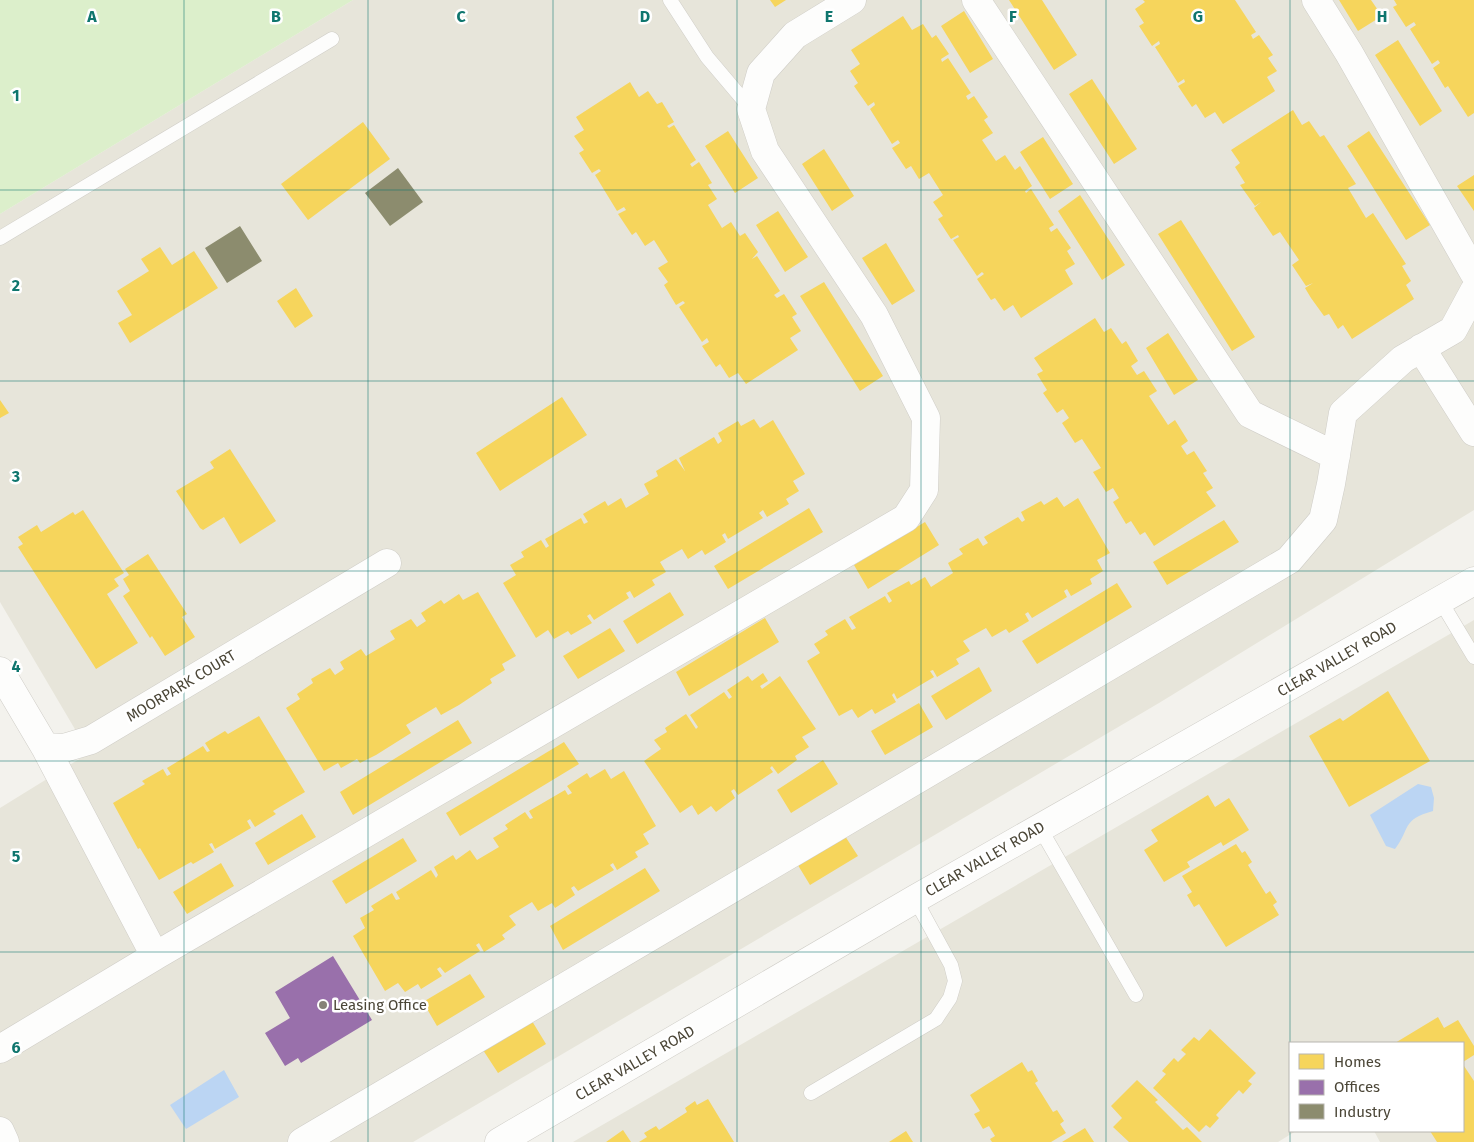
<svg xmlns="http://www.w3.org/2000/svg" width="1474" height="1142" viewBox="0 0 1474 1142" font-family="'Fira Sans',sans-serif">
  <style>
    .residential { fill: #e7e5da }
    .green { fill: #dcefcb }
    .water { fill: #bbd5f3 }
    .homes { fill: #f6d55c }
    .offices { fill: #9970ab }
    .industry { fill: #8c8c6e }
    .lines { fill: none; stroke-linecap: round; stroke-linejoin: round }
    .service-casing { stroke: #cfcdc7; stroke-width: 15 }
    .minor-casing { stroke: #cfcdc7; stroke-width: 29 }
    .service { stroke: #fdfdfc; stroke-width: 14 }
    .minor { stroke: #fdfdfc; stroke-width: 28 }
    .grid { fill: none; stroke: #0f766e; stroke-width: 1; stroke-opacity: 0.55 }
    .poi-dot { fill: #868277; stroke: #fff; stroke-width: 2 }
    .labels { text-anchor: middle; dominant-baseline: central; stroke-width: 5; stroke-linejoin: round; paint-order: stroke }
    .street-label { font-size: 15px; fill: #4b4637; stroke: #fff }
    .poi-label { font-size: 15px; fill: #4b4637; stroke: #fff; text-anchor: start }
    .grid-label { font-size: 16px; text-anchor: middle; font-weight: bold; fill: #0f766e; stroke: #fff; stroke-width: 5; stroke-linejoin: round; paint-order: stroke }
  </style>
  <rect width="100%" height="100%" fill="#f3f2ed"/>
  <path class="residential" d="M353 0H1474V510L1159 703 413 1142H0V808L89 753 0 602V214Z
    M1474 620V1142H1380L1374 1131H1463V1043H1290V1131H1296L1278 1142H573Z"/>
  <path class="green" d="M0 0H353L0 214Z"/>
  <path class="water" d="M1418 784 1431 787 1434 798 1433 811C1401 820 1411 828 1395 849L1386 846 1370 815Z
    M224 1070 239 1097 186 1129 170 1105Z"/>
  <path class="homes" d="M770 0H786L775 7Z
    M1009 0H1042L1077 55 1054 70Z
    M1143 0H1235L1256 32 1251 35 1253 39 1259 35 1273 55 1268 58 1277 71 1267 77 1275 91 1223 124 1215 112 1205 118 1196 104 1192 107 1178 86 1185 82 1184 79 1178 83 1155 47 1160 44 1159 41 1152 46 1139 26 1144 23 1135 9 1145 2Z
    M1339 0H1371L1382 16 1358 31Z
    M1394 0H1474V113L1468 117 1448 86 1445 88 1433 68 1440 63 1438 60 1432 64 1410 29 1416 25 1414 22 1406 27 1393 7 1397 5Z
    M964 11 993 59 970 73 941 26Z
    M903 16 912 30 923 24 932 38 936 35 949 54 941 59 942 62 948 58 971 93 966 96 968 100 974 96 988 117 984 120 993 133 982 140 996 161 1005 155 1015 170 1020 166 1032 186 1025 191 1026 193 1031 189 1054 225 1049 228 1051 232 1057 228 1071 248 1067 251 1075 264 1065 270 1073 284 1021 318 1013 305 1004 311 995 298 991 300 977 279 984 274 982 272 977 276 953 240 959 237 958 235 951 239 938 219 943 216 933 202 943 195 929 173 919 179 911 166 906 169 892 148 900 143 898 140 892 144 870 109 875 105 874 102 868 106 854 86 858 83 850 71 860 64 851 50Z
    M1398 40 1442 111 1420 126 1375 55Z
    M1092 79 1137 149 1114 164 1069 94Z
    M630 82 639 97 648 91 657 104 662 102 674 122 667 126 669 128 674 125 696 160 690 164 692 167 699 162 712 183 708 185 717 199 708 205 722 228 731 222 740 236 745 233 758 252 752 259 757 256 780 291 774 295 777 298 784 294 797 314 792 317 801 331 790 338 798 350 746 384 738 373 729 378 720 364 716 367 702 346 709 342 707 338 702 342 679 307 685 303 683 301 676 305 664 285 668 282 658 268 668 262 654 240 645 246 636 232 632 235 618 214 626 210 624 207 617 211 595 175 601 171 599 169 592 173 579 153 584 150 574 136 584 130 576 117Z
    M1293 110 1302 125 1309 121 1320 137 1324 135 1356 184 1348 188 1366 218 1373 213 1406 264 1402 266 1411 281 1406 285 1414 299 1352 339 1343 325 1338 329 1329 314 1324 316 1311 298 1305 288 1313 283 1306 286 1292 265 1299 260 1280 232 1273 236 1254 208 1261 202 1255 206 1240 185 1245 183 1235 167 1240 163 1231 150Z
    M363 122 390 159 308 220 281 184Z
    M728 131 758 178 735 193 705 146Z
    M1369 131 1430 225 1406 240 1347 146Z
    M1043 137 1073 184 1050 199 1020 152Z
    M824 149 854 196 832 211 802 164Z
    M1474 175V211L1457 186Z
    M1080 195 1125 265 1102 280 1058 211Z
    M778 211 808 257 785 272 756 225Z
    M1181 220 1255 337 1232 351 1158 234Z
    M886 243 915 291 892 305 862 258Z
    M160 247 172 265 194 251 218 288 130 343 118 323 132 315 117 291 149 271 141 259Z
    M824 282 883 376 860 391 800 296Z
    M296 288 313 316 295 328 277 301Z
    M1095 318 1104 332 1111 328 1122 344 1126 341 1138 361 1131 366 1137 375 1144 371 1157 391 1149 396 1168 425 1175 420 1188 441 1181 446 1187 455 1194 451 1207 471 1203 473 1213 488 1206 492 1216 506 1154 546 1145 532 1140 535 1131 521 1126 524 1113 502 1119 498 1113 488 1106 492 1093 472 1101 468 1082 439 1075 443 1062 423 1069 418 1063 409 1057 413 1043 393 1047 390 1037 374 1043 371 1034 358Z
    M1168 333 1198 380 1174 395 1146 348Z
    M562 397 587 435 500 491 476 453Z
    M0 400 9 413 0 418Z
    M754 419 760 428 773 420 805 474 793 481 799 491 786 499 789 504 767 517 763 510 759 513 763 518 728 539 725 533 722 535 726 542 705 555 702 550 688 559 682 549 660 562 666 572 652 580 655 585 634 598 630 591 626 593 629 598 594 620 590 614 587 616 592 623 571 635 568 631 554 639 548 630 536 638 503 583 516 575 510 565 524 557 521 552 541 540 546 548 549 546 545 539 581 518 584 524 588 522 583 514 605 501 608 506 621 498 626 508 649 494 644 484 658 476 656 471 676 459 685 471 679 458 714 437 718 444 722 441 718 433 738 421 741 426Z
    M230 449 276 521 240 544 224 517 203 530 200 528 176 491 214 468 210 462Z
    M1057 497 1064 507 1078 498 1110 553 1097 560 1103 571 1090 579 1092 584 1071 596 1067 589 1064 591 1067 597 1032 618 1028 612 1025 614 1029 621 1009 633 1006 629 992 637 986 628 963 641 970 651 956 659 959 664 937 677 933 670 930 671 934 677 897 699 894 693 892 695 896 702 875 714 872 709 858 718 852 709 839 716 807 661 820 653 814 644 828 635 825 631 845 619 852 630 856 628 849 617 885 596 889 603 892 601 887 593 909 581 911 585 925 577 931 587 953 573 948 563 963 554 959 549 978 538 983 546 988 543 984 537 1018 517 1022 522 1025 520 1021 512 1041 501 1044 505Z
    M809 508 823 532 728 589 714 566Z
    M83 510 124 573 114 579 119 586 107 594 138 643 96 669 18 547 23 544 18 537 37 525 41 532 73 512 75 515Z
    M1224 520 1239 542 1167 585 1153 562Z
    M925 522 939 545 868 589 854 565Z
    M148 554 187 614 182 617 195 637 165 656 152 636 150 638 123 596 130 591 123 579 129 575 125 569Z
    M1117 583 1132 607 1037 664 1022 641Z
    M478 592 516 656 502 664 505 670 490 679 492 683 459 705 441 715 436 707 406 725 411 733 376 755 360 763 357 759 341 768 338 763 324 771 286 708 300 699 297 694 313 683 311 679 330 668 335 675 344 669 340 662 361 649 366 656 395 639 390 631 411 619 417 627 426 621 421 613 441 600 444 604 459 594 463 600Z
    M670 592 684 615 637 644 623 621Z
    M765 618 779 642 689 696 676 672Z
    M610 628 625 651 578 679 563 656Z
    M979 667 992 691 946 720 931 696Z
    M763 673 768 681 760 686 762 689 780 676 816 729 802 737 809 747 795 756 797 760 778 774 772 766 770 768 773 772 738 795 734 789 731 791 735 798 716 812 711 806 698 815 692 805 680 813 644 761 661 749 654 740 667 732 665 728 686 714 696 729 698 727 690 715 724 692 729 699 732 697 727 690 748 676 752 681Z
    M1388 691 1430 761 1349 807 1309 736 1340 718 1343 721Z
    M919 703 933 727 885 755 871 731Z
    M259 716 305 792 273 811 276 814 255 827 250 819 247 821 251 828 215 849 212 843 209 844 214 852 193 864 191 862 159 880 140 848 138 849 113 803 145 784 142 781 163 769 167 776 171 774 167 768 203 746 207 752 210 751 205 743 225 731 228 734Z
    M458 720 472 743 353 815 340 792Z
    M564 742 579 764 460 836 446 813Z
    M823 760 838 784 791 813 777 790Z
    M605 769 611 779 624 771 656 826 643 834 649 844 635 852 638 857 617 870 613 863 610 865 614 870 578 891 574 886 571 888 575 895 555 908 552 903 538 911 532 902 509 916 516 925 502 935 505 939 484 952 479 943 476 945 480 951 445 973 440 967 437 969 442 976 421 989 418 984 405 992 398 983 385 991 353 936 365 928 360 918 374 910 371 906 392 893 396 900 400 899 396 892 431 870 436 878 438 875 434 867 453 855 456 860 470 850 477 860 499 847 493 838 508 829 505 825 525 812 530 819 533 818 529 811 565 790 568 795 572 793 567 786 587 773 590 778Z
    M1208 795 1215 807 1229 798 1249 830 1223 846 1221 842 1187 862 1190 867 1164 882 1144 850 1158 841 1151 830Z
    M302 814 316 837 268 865 255 843Z
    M843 833 858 856 810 885 796 862Z
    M403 838 417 861 346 904 332 881Z
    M1236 844 1242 853 1245 851 1252 862 1248 865 1266 894 1270 891 1277 902 1273 905 1279 915 1226 947 1199 904 1194 907 1187 895 1192 892 1182 876Z
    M221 863 234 886 187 914 173 892Z
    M645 868 660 891 563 950 550 926Z
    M470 974 485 997 437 1026 423 1002Z
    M1438 1017 1444 1028 1458 1020 1474 1046V1055L1463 1062V1043H1395Z
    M532 1021 546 1044 498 1073 483 1050Z
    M1210 1029 1256 1073 1248 1081 1252 1084 1243 1094 1239 1090 1216 1115 1219 1118 1210 1128 1206 1125 1199 1132 1153 1088 1166 1074 1162 1071 1174 1058 1178 1062 1186 1054 1181 1050 1194 1037 1199 1041Z
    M1022 1062 1028 1072 1032 1070 1038 1081 1035 1083 1053 1112 1057 1110 1064 1121 1060 1124 1066 1133 1051 1142H992L990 1139 995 1136 989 1126 983 1129 974 1114 980 1111 970 1095Z
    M1464 1066 1474 1081V1142H1437L1430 1131H1463Z
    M1137 1080 1158 1100 1155 1102 1183 1130 1187 1127 1202 1142H1129L1113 1127 1122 1118 1111 1106Z
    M708 1099 734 1142H639L647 1137 644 1133 656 1126 659 1130 687 1112 685 1108 695 1101 697 1105Z
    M1085 1128 1094 1142H1062Z
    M623 1130 631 1142H606Z
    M906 1131 913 1142H889Z"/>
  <path class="offices" d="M333 956 372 1020 301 1063 298 1058 285 1066 265 1033 290 1018 275 992Z"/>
  <path class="industry" d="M398 168 423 202 390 226 365 193Z
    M240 226 262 261 227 283 205 248Z"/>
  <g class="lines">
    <g class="service-casing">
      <path id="service" d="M670 0 707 57 751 109
        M0 238 332 39
        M1440 600 1474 657
        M1040 828 1136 995
        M811 1093 936 1019 950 998 955 981 951 965 915 899"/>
    </g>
    <g class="minor-casing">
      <path id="minor" d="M976 0 1250 414 1336 456
        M1316 0 1349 53 1474 273
        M1421 348 1474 432
        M0 671 45 747 64 748 91 740 387 563
        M155 956 906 518 924 490 926 418 874 315 765 151 751 109 761 73 795 35 852 0
        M0 1049 155 956 45 747
        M0 1131 5 1142
        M302 1142 1289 560 1323 520 1331 484 1343 413 1403 359 1453 330 1474 291
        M499 1142 915 899 1474 581"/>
    </g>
    <use href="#service" class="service"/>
    <use href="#minor" class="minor"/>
  </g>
  <path class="grid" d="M184 0V1142M368 0V1142M553 0V1142M737 0V1142M921 0V1142M1106 0V1142M1290 0V1142M0 190H1474M0 381H1474M0 571H1474M0 761H1474M0 952H1474"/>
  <circle class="poi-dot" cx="323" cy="1005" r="5"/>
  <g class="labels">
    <g class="street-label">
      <text transform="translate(1337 659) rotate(-30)">CLEAR VALLEY ROAD</text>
      <text transform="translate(181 686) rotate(-31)">MOORPARK COURT</text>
      <text transform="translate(985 859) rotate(-30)">CLEAR VALLEY ROAD</text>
      <text transform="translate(635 1063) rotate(-30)">CLEAR VALLEY ROAD</text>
    </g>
    <g class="poi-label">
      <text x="333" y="1005">Leasing Office</text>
    </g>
  </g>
  <g class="grid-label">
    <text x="92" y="22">A</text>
    <text x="276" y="22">B</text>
    <text x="461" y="22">C</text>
    <text x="645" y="22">D</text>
    <text x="829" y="22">E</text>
    <text x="1013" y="22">F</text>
    <text x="1198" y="22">G</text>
    <text x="1382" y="22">H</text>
    <text x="16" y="101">1</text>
    <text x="16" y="291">2</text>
    <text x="16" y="482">3</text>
    <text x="16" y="672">4</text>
    <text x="16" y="862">5</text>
    <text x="16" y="1053">6</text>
  </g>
  <rect x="1289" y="1042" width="175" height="90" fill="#ffffff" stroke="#b7b5af"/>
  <rect x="1299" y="1054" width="25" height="15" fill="#f6d55c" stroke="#b7b5af"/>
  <text x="1334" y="1067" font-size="15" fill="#4b4637">Homes</text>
  <rect x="1299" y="1080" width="25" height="15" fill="#9970ab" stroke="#b7b5af"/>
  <text x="1334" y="1092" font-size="15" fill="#4b4637">Offices</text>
  <rect x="1299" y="1104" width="25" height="15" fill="#8c8c6e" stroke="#b7b5af"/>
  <text x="1334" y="1117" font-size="15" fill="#4b4637">Industry</text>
</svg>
